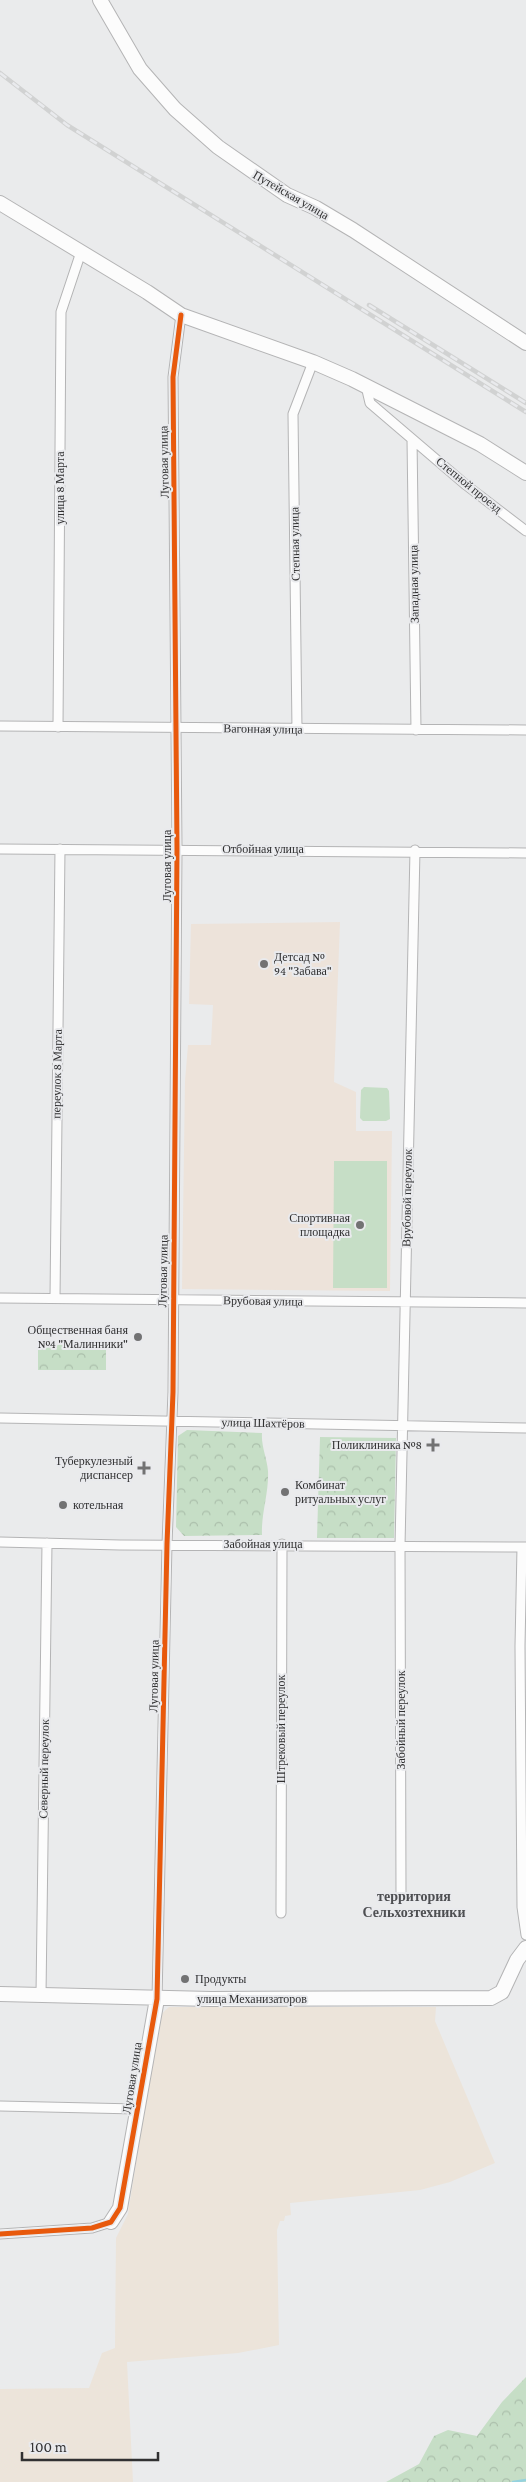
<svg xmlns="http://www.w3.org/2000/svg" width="526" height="2482" viewBox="0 0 526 2482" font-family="'Crimson Pro',serif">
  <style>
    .commercial { fill: #ece4da }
    .education { fill: #ede3da }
    .forest { fill: url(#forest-crowns) }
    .pitch { fill: #c6dec6 }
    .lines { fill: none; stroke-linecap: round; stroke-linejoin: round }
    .stream { stroke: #95d2de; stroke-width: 2.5 }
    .street-casing { stroke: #b4b4b5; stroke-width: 11 }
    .secondary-casing { stroke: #b4b4b5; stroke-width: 16 }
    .street { stroke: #fcfcfc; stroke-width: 9 }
    .secondary { stroke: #fcfcfc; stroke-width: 14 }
    .rail-casing { stroke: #d1d2d2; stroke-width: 4.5 }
    .rail { stroke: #e9eaed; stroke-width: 2.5; stroke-dasharray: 8; stroke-linecap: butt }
    .cycleway-casing { stroke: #e9eaed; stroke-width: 8 }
    .cycleway { stroke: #e8590c; stroke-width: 5 }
    .poi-dot { fill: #727273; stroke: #e9eaed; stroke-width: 2 }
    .labels { text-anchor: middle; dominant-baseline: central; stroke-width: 4; stroke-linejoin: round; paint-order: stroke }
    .street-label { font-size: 12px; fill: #313132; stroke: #e9eaed }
    .poi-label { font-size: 12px; fill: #313132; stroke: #e9eaed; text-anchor: start }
    .neighbourhood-label { font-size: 14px; font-weight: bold; fill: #4e4f52; stroke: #e9eaed }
  </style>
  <defs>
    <pattern id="forest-crowns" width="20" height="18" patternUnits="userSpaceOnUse" patternTransform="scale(1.25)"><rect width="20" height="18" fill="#c6dec6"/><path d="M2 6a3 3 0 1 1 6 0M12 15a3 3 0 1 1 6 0" fill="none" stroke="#abbfab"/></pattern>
  </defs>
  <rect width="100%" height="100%" fill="#eaebec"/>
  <path class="commercial" d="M169 2007H436L435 2021 495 2163 450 2182 420 2190 290 2203 291 2215 285 2216 284 2221H280L277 2230 279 2345 238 2353 127 2362 133 2482H0V2389L89 2388 102 2353 115 2348 116 2238 128 2214 159 2016Z"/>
  <path class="education" d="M340 922 334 1082 356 1092V1131H392L390 1291 182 1289 185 1081 188 1045H211L213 1005 189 1004 191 924Z"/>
  <path class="forest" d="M38 1345H106V1370H38Z
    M187 1430 262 1433C261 1446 267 1458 268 1471 269 1493 261 1513 262 1535L184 1536 176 1527 178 1436Z
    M320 1437 396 1438 394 1538H317Z
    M526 2377V2482H386L419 2464 434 2436 448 2430 477 2436 502 2402Z"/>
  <path class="pitch" d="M364 1087 387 1088 389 1091 390 1119 386 1121H363L360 1118 361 1090Z
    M334 1161H387V1288H333Z"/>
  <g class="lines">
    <path class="stream" d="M513 2482 526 2480"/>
    <g class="street-casing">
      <path id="street" d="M366 386 370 403 466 485 526 531
        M412 439 416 730
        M0 726 526 730
        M58 727 61 312 81 252
        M297 729 293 414 313 362
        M0 849 526 853
        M0 1298 526 1303
        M55 1298 60 849
        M0 1418 526 1428
        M0 1542 120 1545 526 1547
        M522 1547 520 1646 522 1907 526 1935
        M401 1894 400 1546 415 850
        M281 1913 282 1544
        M41 1995 47 1543
        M157 1999 167 1544 173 1392 177 849 173 377 181 315
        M0 2106 137 2109
        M0 2234 92 2228 111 2222"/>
    </g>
    <g class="secondary-casing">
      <path id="secondary" d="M100 0 140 69 175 109 218 147 287 195 316 208 353 230 526 343
        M0 203 147 292 181 315 313 362 352 379 480 444 526 473
        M0 1994 211 1999 491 1998 502 1992 517 1960 526 1948
        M111 2222 120 2208 157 1999"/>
    </g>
    <use href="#street" class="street"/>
    <use href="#secondary" class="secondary"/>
    <g class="rail-casing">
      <path id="rail" d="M0 73 67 125 526 412
        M369 305 526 403"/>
    </g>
    <use href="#rail" class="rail"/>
    <g class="cycleway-casing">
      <path id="cycleway" d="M0 2234 92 2228 111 2222 120 2208 157 1999 167 1544 173 1392 177 849 173 377 181 315"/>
    </g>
    <use href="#cycleway" class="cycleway"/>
  </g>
  <g class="poi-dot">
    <circle cx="264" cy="964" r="5"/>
    <circle cx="360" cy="1225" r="5"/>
    <circle cx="138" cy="1337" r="5"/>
    <path d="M430.5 1437.5h5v5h5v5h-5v5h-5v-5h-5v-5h5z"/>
    <path d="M141.5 1460.5h5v5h5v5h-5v5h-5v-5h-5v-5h5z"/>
    <circle cx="285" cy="1492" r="5"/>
    <circle cx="63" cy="1505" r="5"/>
    <circle cx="185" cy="1979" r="5"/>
  </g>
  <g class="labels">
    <g class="street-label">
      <text transform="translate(291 195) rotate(30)">Путейская улица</text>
      <text transform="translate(164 462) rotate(-91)">Луговая улица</text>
      <text transform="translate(469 485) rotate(39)">Степной проезд</text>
      <text transform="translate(60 488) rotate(-90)">улица 8 Марта</text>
      <text transform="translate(295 544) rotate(-91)">Степная улица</text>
      <text transform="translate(414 584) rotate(-91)">Западная улица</text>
      <text transform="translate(263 729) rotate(1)">Вагонная улица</text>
      <text x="263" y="849">Отбойная улица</text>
      <text transform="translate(167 866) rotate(-90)">Луговая улица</text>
      <text transform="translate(57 1074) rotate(-89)">переулок 8 Марта</text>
      <text transform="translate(407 1198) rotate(-89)">Врубовой переулок</text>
      <text transform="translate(163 1271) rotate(-89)">Луговая улица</text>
      <text transform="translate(263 1301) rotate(1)">Врубовая улица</text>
      <text transform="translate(263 1423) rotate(1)">улица Шахтёров</text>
      <text x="263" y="1544">Забойная улица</text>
      <text transform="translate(154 1676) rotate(-89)">Луговая улица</text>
      <text transform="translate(401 1720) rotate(-90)">Забойный переулок</text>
      <text transform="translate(281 1729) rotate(-90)">Штрековый переулок</text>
      <text transform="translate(44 1769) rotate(-89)">Северный переулок</text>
      <text x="252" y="1999">улица Механизаторов</text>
      <text transform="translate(132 2078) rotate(-81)">Луговая улица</text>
    </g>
    <g class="poi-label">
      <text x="274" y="957">Детсад №<tspan x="274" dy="14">94 "Забава"</tspan></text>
      <text x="350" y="1218" text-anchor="end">Спортивная<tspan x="350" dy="14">площадка</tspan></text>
      <text x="128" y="1330" text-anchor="end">Общественная баня<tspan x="128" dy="14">№4 "Малинники"</tspan></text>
      <text x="422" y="1445" text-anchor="end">Поликлиника №8</text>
      <text x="133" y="1461" text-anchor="end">Туберкулезный<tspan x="133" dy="14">диспансер</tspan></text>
      <text x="295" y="1485">Комбинат<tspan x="295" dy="14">ритуальных услуг</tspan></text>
      <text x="73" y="1505">котельная</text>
      <text x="195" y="1979">Продукты</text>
    </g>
    <g class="neighbourhood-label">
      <text x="414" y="1896">территория<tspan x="414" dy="16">Сельхозтехники</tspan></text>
    </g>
  </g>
  <path d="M22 2452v8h136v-8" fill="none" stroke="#313132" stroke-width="2.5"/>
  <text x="30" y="2452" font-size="15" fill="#313132" stroke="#e9eaed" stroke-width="4" paint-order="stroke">100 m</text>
</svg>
